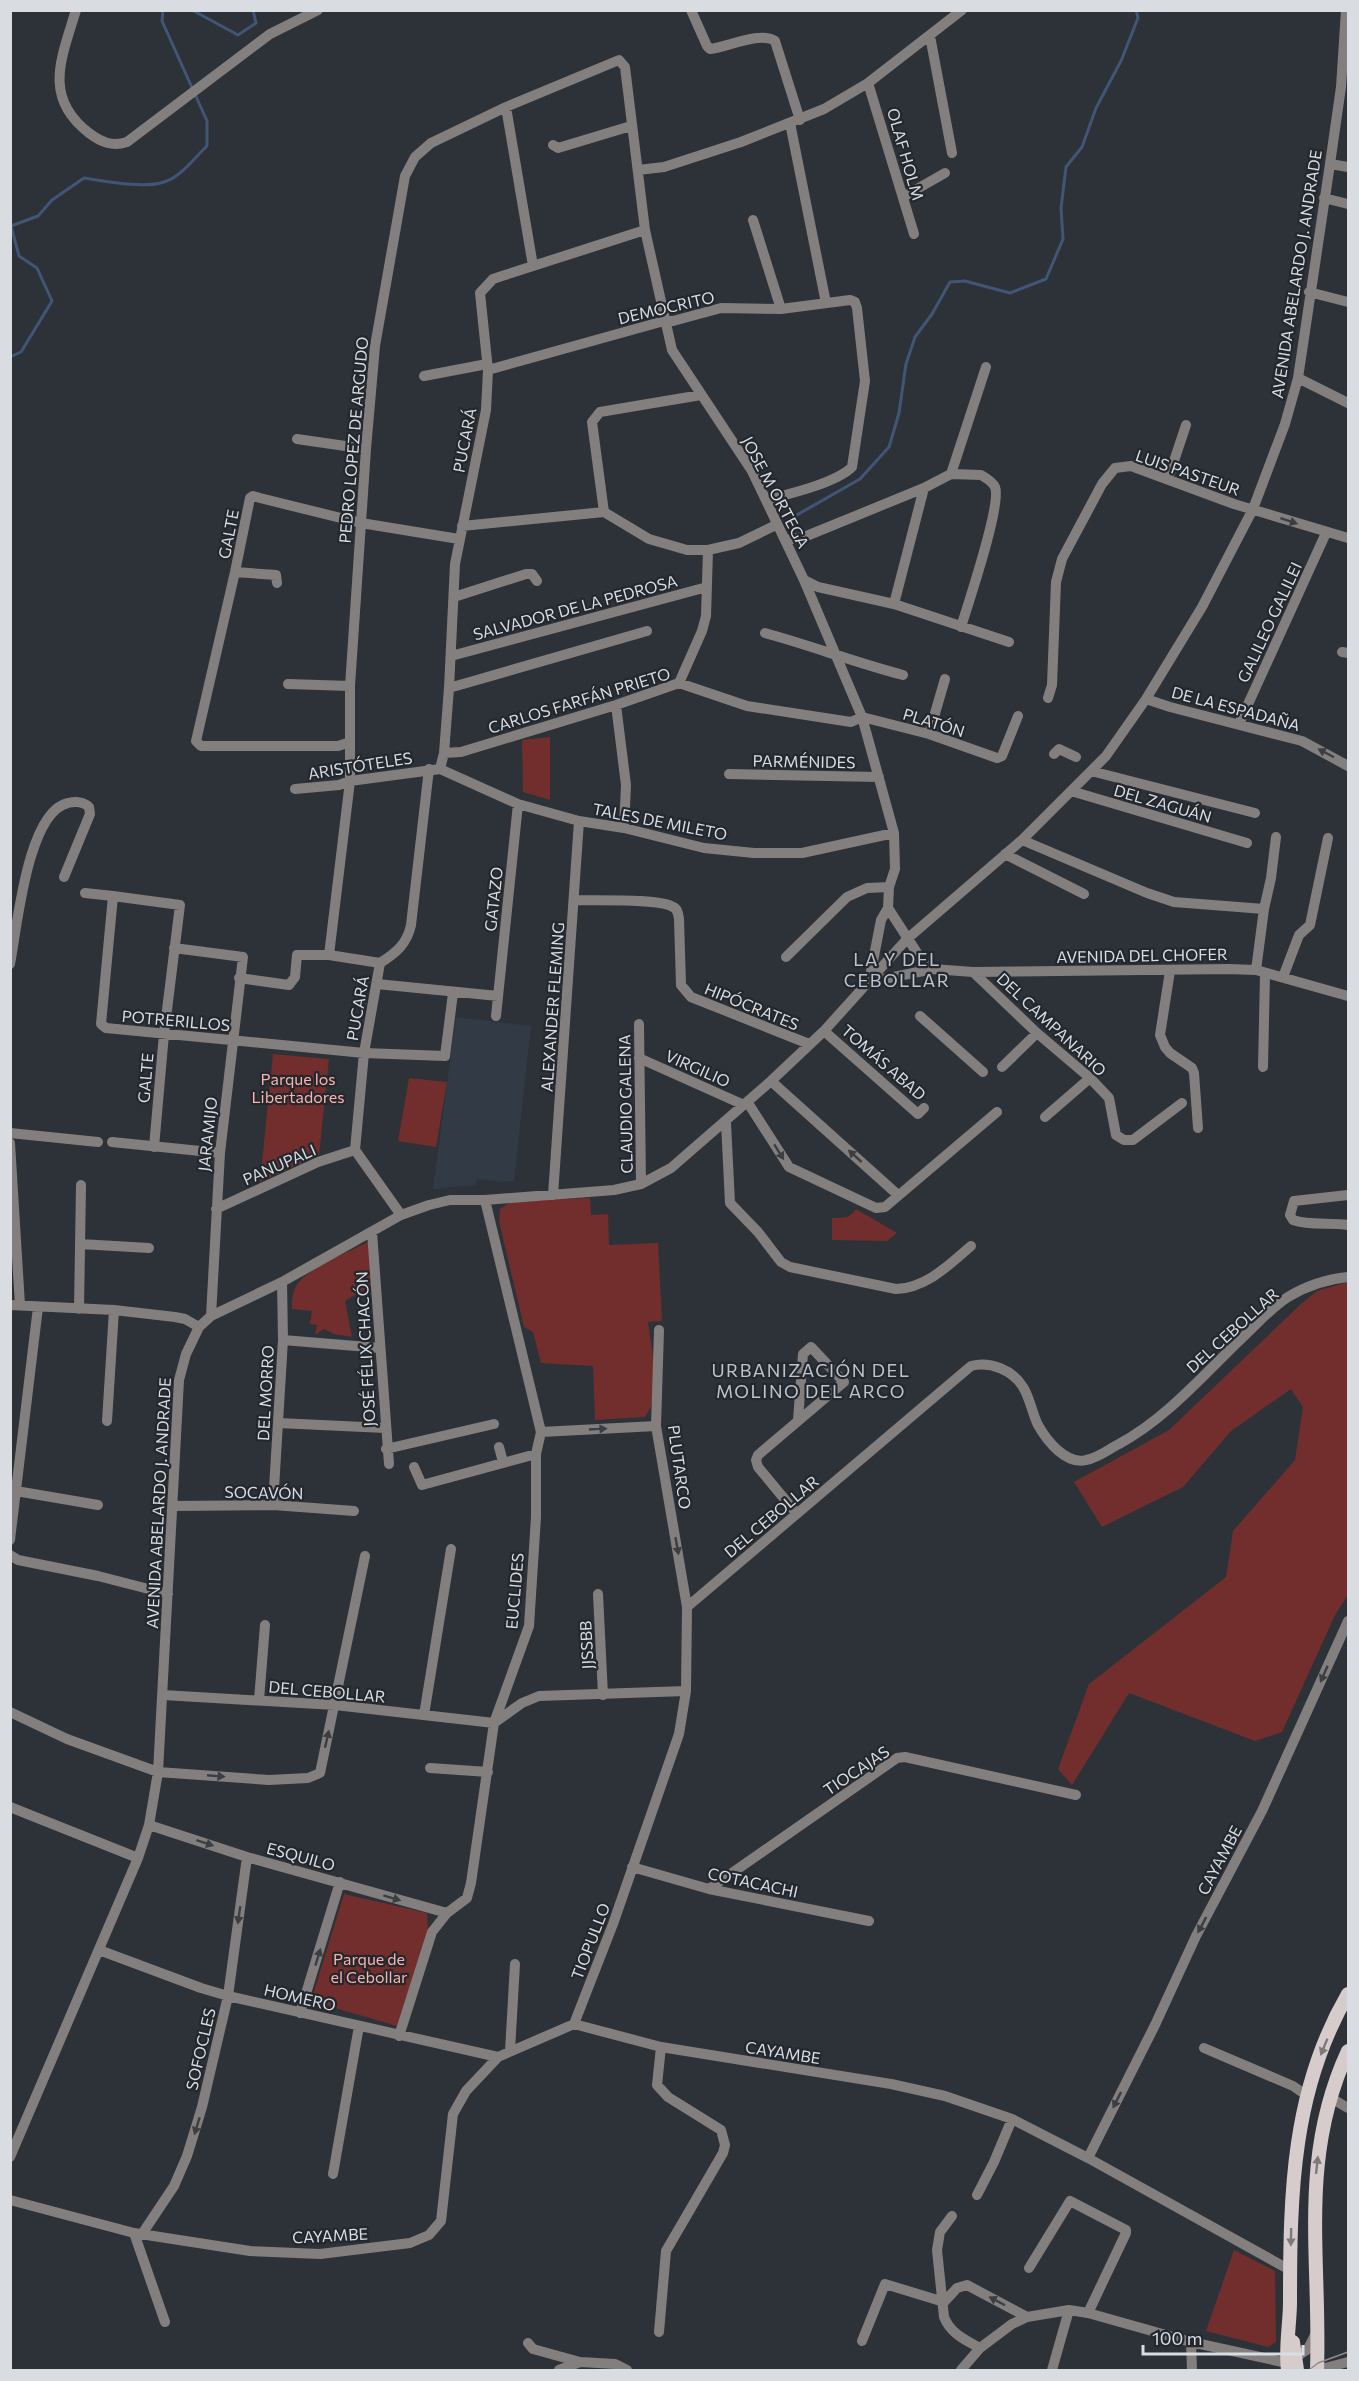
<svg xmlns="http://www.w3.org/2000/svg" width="1359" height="2381" viewBox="0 0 1359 2381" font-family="Commissioner,sans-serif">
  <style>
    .built { fill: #323a46 }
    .green { fill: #712e2c }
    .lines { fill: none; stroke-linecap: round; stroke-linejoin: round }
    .stream { stroke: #415577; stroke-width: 3 }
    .minor { stroke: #837f7e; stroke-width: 10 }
    .major { stroke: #d6cccb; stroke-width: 14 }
    .tram { stroke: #8a8e93; stroke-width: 1.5 }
    .oneway { fill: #3b3e42 }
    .oneway2 { fill: #7c7a7c }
    .labels { text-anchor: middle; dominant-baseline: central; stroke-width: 4.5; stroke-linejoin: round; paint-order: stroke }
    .street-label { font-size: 16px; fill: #d9dce0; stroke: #23282e }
    .park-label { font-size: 16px; fill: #fdb2ab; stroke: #23282e }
    .neighbourhood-label { font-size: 18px; letter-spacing: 1.5px; fill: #bdc3cc; stroke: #23282e }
  </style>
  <rect width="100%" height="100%" fill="#2d3238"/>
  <path class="built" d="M456 1017 531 1026 514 1181 503 1182 477 1179 475 1185 433 1189Z"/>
  <path class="green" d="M550 737V800L523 792 522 740Z
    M273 1054 329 1059 319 1155 260 1182Z
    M409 1078 447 1082 436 1147 398 1141Z
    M590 1198 591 1215 608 1214 609 1245 658 1243 662 1321 648 1322 655 1370 651 1407 645 1417 595 1420 593 1366 541 1363 533 1332 524 1327 499 1221 500 1209 510 1202Z
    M856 1209 897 1233 887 1241 832 1240V1218C843 1218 849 1219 856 1209Z
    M370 1241 372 1285 345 1301 352 1337 334 1334 324 1329 315 1335 317 1325 310 1324 312 1311 292 1309C292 1301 292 1293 296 1286 307 1268 351 1251 370 1241Z
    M1348 1282V1595L1335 1615 1282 1732 1255 1741 1129 1693 1072 1785 1058 1769 1089 1684 1226 1577 1233 1531 1295 1460 1303 1407 1291 1389 1231 1431 1183 1487 1102 1527 1074 1482 1169 1430 1302 1303 1317 1291Z
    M344 1894 427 1913 428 1930 397 2026 311 2001Z
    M1234 2250 1275 2271 1276 2342 1268 2347 1206 2331Z"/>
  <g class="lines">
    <path class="stream" d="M192 10 238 35 256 23 253 10
      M10 357 21 352 52 301 37 268 19 256 11 226 38 216 52 200 84 178C105 181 143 189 164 182 180 178 195 157 207 146V121L162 21 163 10
      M795 516 860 479 889 447 899 413 906 364 915 337 932 314 950 282 965 281 1010 293 1046 279 1063 239 1061 208 1066 167 1082 147 1096 108 1121 61 1138 18 1136 10"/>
    <path class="minor" d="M76 10C62 57 42 97 89 133 101 142 112 147 127 142L270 34 318 10
      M691 10 707 46 710 49C728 47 760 31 775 41L800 120
      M930 36 952 153
      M868 83 914 234
      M506 107 533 266
      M790 123 826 303
      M553 145 558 148 631 126
      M1330 164 1348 167
      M638 170 664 167 741 142 824 109 868 83 962 10
      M903 197 945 173
      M1324 198 1348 204
      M753 220 781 309
      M1309 292 1348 302
      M488 370 664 321H673L721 308 781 309 850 300 855 302 857 308 865 381 852 467C836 483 789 494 766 500
      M424 376 487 364
      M1298 378 1348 403
      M297 439 366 449
      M951 474 986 367
      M1168 479 1186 425
      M604 512 592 422 600 412 701 395
      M462 526 604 512 649 539 687 550H708L739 543 776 525
      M786 540 804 537 924 488 951 474 981 475C986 478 992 481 995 487 1002 504 968 604 961 627
      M235 572 276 575 277 583
      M804 580 818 587 894 604 1009 642
      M454 597 526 574H532L537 581
      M894 604 924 488
      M765 633C812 646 857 663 903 675
      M1342 652 1348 653
      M451 656 707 587
      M679 683 702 631 706 616 708 550
      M288 684 350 686
      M449 688 647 631
      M1048 698 1052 685 1056 582 1062 559 1102 484 1115 468 1131 466 1234 504 1348 538
      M1146 699 1170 707 1302 741 1348 766
      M616 705 626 785 624 828
      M1239 724 1326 533
      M929 734 945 679
      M350 742 338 746H201L196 741 235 572 250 498 253 496 260 498 361 523 459 539
      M444 753 461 752 616 705 679 683 747 706 851 722 862 717 929 734 997 758 1002 756 1018 716
      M1054 754 1059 749 1076 757
      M440 769 444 753 449 688 455 564 486 410 488 370 480 293 493 279 502 276 645 230
      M1091 771 1255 813
      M729 774 879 777
      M295 789 339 785 350 781 440 769 518 804 579 821 624 828 704 848 754 853H802L894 833
      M1071 791 1247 843
      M1022 840 1147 893 1174 902 1264 909
      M1005 854 1084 894
      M85 893 113 896
      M575 900C595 901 659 898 673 907 678 909 678 914 679 919L681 985 691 997 809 1044
      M888 908 923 962 933 969
      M174 948 243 957 220 1153 211 1316
      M329 955 350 781V686L366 449 375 346 405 176 415 157 431 143 506 107 619 60 625 67 645 230 672 350 752 471 804 580 862 717 894 833 895 869 889 887 888 908 881 920 869 982 933 969 973 972 1229 969 1256 970 1348 996
      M786 957 847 897 867 888 889 887
      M10 964C17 929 27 812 68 803 76 801 83 801 89 807L90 814 64 877
      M1256 970 1264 909 1271 878 1276 837
      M1170 971 1160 1035 1165 1047 1170 1053 1192 1068 1194 1073 1198 1128
      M973 972 1037 1033 1090 1078 1109 1098 1116 1135 1124 1140H1133L1182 1103
      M1283 977 1299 935 1310 925 1328 838
      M239 978 289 985 295 977 297 955H329L380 963
      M377 984 498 996
      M496 1016 518 804
      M920 1016 983 1072
      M639 1024 641 1184
      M824 1031 918 1114 924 1108
      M639 1058 744 1105
      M1002 1067 1037 1033
      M1263 1067 1265 974
      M771 1081 898 1195
      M748 1103 789 1167 876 1208 885 1207 997 1112
      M1045 1117 1090 1078
      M726 1123 730 1203 758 1232 781 1262 790 1267 896 1289C926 1288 949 1265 971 1246
      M10 1133 98 1142
      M112 1142 220 1153
      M10 1143 20 1305
      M154 1147 164 1034 180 905 113 896 101 1024 106 1028 364 1053 445 1056 453 993
      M553 1195 579 821
      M1348 1195 1294 1201 1290 1215 1293 1220C1310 1226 1331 1222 1348 1225
      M216 1209 318 1162 355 1150
      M401 1215 355 1150 364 1053 380 963C396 953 407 944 411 925L429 769
      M372 1232 389 1464
      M80 1244 149 1248
      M10 1305 114 1310 175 1317 185 1319 199 1327
      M79 1309 81 1185
      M659 1330 656 1426 687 1607
      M283 1340 380 1348
      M107 1421 114 1310
      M278 1423 385 1428
      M541 1432 656 1426
      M499 1447 503 1462
      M386 1449 494 1424
      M414 1467 422 1485 536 1454
      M16 1491 98 1505
      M273 1505 283 1340 282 1282
      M173 1506 273 1505 354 1511
      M797 1514 758 1467 756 1460 758 1455 844 1382 811 1347 803 1354 798 1420
      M10 1540 38 1307
      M10 1555 18 1560 98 1576 168 1594
      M598 1594 603 1695
      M163 1695 335 1705 494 1723 522 1703 539 1696 686 1691
      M259 1700 265 1625
      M10 1712 67 1739 158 1772 269 1780 308 1778 320 1773 365 1556
      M424 1715 451 1549
      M430 1768 488 1772
      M10 1807 138 1858
      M149 1825 247 1857 447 1913
      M632 1867 709 1889 869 1921
      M709 1889 897 1758 905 1757 1076 1795
      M99 1950 201 1988 228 1996 498 2057
      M300 2013 340 1882
      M574 2024 613 1924 679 1734 686 1691 687 1607 971 1366C990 1361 1013 1370 1023 1387 1030 1398 1032 1413 1038 1425 1047 1441 1066 1465 1086 1460 1098 1458 1109 1449 1119 1444 1167 1418 1204 1374 1243 1337 1257 1324 1272 1307 1288 1297 1306 1286 1328 1279 1348 1277
      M399 2036 432 1932 447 1913 467 1898 471 1883 494 1723 529 1626 536 1517V1454L541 1432 485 1200
      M1204 2048 1293 2086 1306 2095
      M510 2051 515 1964
      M1331 2098 1348 2108
      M10 2157 138 1858 149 1825 158 1772 179 1380 186 1354 199 1327 211 1316 282 1282 401 1215 429 1205 450 1200H485L614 1190 641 1184 671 1168 771 1081 824 1031 907 939 1022 840 1106 756 1146 699 1202 607 1253 509 1285 424 1298 378 1330 164 1341 87 1346 10
      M1088 2158 1155 2025 1196 1936 1262 1811 1348 1621
      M333 2174 359 2026
      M977 2195 994 2162 1012 2119
      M10 2200 134 2233 250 2251 320 2254 410 2243 429 2235 441 2221 453 2114 466 2091 498 2057 574 2024 661 2047 891 2084 945 2096 1012 2119 1088 2158 1290 2270
      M952 2216 940 2232 937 2250 944 2317C950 2333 965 2340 980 2348
      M134 2233 165 2322
      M142 2234 174 2186 187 2156 202 2107 228 1996 247 1857
      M1029 2268 1070 2201 1126 2230V2233L1088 2313
      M659 2332 666 2251 723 2153 725 2145 721 2130 668 2097 657 2085 661 2047
      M862 2341 885 2284 944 2302 957 2288 967 2285 1027 2317
      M1191 2342 1192 2370
      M528 2343 533 2349 580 2362 615 2364 627 2370
      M559 2370 580 2362
      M961 2370 980 2348 1012 2324 1027 2317 1069 2310 1088 2313 1191 2342 1287 2363 1308 2349 1316 2333
      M1052 2370 1069 2310
      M1317 2370 1348 2362"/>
    <path class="major" d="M1293 2342 1297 2370
      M1288 2370C1285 2348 1290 2324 1290 2302 1290 2193 1292 2090 1348 1994
      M1317 2370C1321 2258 1298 2159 1348 2051"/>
    <path class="tram" d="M1309 2370 1318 2363 1348 2352"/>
  </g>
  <defs><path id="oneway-solid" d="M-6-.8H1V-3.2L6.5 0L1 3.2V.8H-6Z" transform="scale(1.5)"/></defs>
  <g class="oneway">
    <use href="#oneway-solid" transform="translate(1289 521) rotate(18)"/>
    <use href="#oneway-solid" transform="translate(1326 753) rotate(-152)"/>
    <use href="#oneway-solid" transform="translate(779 1152) rotate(58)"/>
    <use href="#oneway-solid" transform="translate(855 1156) rotate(-138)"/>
    <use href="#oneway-solid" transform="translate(598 1429) rotate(-3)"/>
    <use href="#oneway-solid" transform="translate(677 1546) rotate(80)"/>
    <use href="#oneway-solid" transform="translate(1324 1674) rotate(114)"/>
    <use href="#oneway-solid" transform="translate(327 1739) rotate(-77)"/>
    <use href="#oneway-solid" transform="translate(216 1776) rotate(5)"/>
    <use href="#oneway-solid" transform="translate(205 1843) rotate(18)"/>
    <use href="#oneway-solid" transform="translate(392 1898) rotate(17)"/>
    <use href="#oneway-solid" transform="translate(239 1915) rotate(98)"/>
    <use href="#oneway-solid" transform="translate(1202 1925) rotate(118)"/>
    <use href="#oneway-solid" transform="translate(318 1957) rotate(-73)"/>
    <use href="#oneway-solid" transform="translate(1117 2100) rotate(117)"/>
    <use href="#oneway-solid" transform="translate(197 2126) rotate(107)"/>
    <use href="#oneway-solid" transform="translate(997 2301) rotate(-152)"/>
  </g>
  <g class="oneway2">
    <use href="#oneway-solid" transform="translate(1324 2047) rotate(112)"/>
    <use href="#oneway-solid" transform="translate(1317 2165) rotate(-84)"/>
    <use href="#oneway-solid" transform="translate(1291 2237) rotate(91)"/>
  </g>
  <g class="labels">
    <g class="street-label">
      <text transform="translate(906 154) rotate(74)">OLAF HOLM</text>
      <text transform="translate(1296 274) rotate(-81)">AVENIDA ABELARDO J. ANDRADE</text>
      <text transform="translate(666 307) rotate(-13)">DEMOCRITO</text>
      <text transform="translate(353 440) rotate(-85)">PEDRO LOPEZ DE ARGUDO</text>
      <text transform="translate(464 440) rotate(-79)">PUCARÁ</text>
      <text transform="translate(1188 472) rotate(19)">LUIS PASTEUR</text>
      <text transform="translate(776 492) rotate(62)">JOSE M ORTEGA</text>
      <text transform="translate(228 534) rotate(-79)">GALTE</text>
      <text transform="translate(575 607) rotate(-15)">SALVADOR DE LA PEDROSA</text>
      <text transform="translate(1269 622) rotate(-65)">GALILEO GALILEI</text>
      <text transform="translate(579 700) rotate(-17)">CARLOS FARFÁN PRIETO</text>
      <text transform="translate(1236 708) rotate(15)">DE LA ESPADAÑA</text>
      <text transform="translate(934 722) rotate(17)">PLATÓN</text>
      <text transform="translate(804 761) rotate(1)">PARMÉNIDES</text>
      <text transform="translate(360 765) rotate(-9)">ARISTÓTELES</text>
      <text transform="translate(1163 803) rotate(16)">DEL ZAGUÁN</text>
      <text transform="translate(660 821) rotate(11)">TALES DE MILETO</text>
      <text transform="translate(493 899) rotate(-84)">GATAZO</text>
      <text transform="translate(1142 955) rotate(-1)">AVENIDA DEL CHOFER</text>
      <text transform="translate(752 1006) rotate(22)">HIPÓCRATES</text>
      <text transform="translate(552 1007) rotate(-86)">ALEXANDER FLEMING</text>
      <text transform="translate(357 1008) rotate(-80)">PUCARÁ</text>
      <text transform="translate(176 1020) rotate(5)">POTRERILLOS</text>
      <text transform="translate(1052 1024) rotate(43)">DEL CAMPANARIO</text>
      <text transform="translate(884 1062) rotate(41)">TOMÁS ABAD</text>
      <text transform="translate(698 1068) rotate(24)">VIRGILIO</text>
      <text transform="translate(145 1078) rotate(-85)">GALTE</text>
      <text transform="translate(625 1104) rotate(-91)">CLAUDIO GALENA</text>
      <text transform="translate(207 1134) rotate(-84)">JARAMIJO</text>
      <text transform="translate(279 1164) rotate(-24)">PANUPALI</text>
      <text transform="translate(1232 1330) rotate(-42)">DEL CEBOLLAR</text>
      <text transform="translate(365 1349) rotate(-93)">JOSÉ FÉLIX CHACÓN</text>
      <text transform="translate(265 1393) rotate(-87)">DEL MORRO</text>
      <text transform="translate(680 1467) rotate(82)">PLUTARCO</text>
      <text transform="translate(264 1492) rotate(1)">SOCAVÓN</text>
      <text transform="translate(158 1503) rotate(-87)">AVENIDA ABELARDO J. ANDRADE</text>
      <text transform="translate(771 1516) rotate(-40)">DEL CEBOLLAR</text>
      <text transform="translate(514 1591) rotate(-85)">EUCLIDES</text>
      <text transform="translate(586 1645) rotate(-93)">JJSSBB</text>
      <text transform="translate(327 1691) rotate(5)">DEL CEBOLLAR</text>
      <text transform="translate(856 1770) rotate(-34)">TIOCAJAS</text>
      <text transform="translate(301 1856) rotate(15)">ESQUILO</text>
      <text transform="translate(1219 1860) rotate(-62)">CAYAMBE</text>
      <text transform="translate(753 1882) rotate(12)">COTACACHI</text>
      <text transform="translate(590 1941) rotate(-69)">TIOPULLO</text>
      <text transform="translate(300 1997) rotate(13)">HOMERO</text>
      <text transform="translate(200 2049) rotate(-77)">SOFOCLES</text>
      <text transform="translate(783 2052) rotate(9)">CAYAMBE</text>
      <text transform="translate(330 2235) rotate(-3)">CAYAMBE</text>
    </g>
    <g class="park-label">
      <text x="298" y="1078">Parque los<tspan x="298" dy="18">Libertadores</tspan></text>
      <text x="369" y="1958">Parque de<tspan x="369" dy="18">el Cebollar</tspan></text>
    </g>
    <g class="neighbourhood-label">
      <text x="897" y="959">LA Y DEL<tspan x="897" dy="21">CEBOLLAR</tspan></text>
      <text x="811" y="1370">URBANIZACIÓN DEL<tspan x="811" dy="21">MOLINO DEL ARCO</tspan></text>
    </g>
  </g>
  <rect width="1359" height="2381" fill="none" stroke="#d9dce0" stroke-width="24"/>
  <path d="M1143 2345v9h160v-9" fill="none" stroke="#d9dce0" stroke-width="3"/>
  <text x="1152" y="2345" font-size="18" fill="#d9dce0" stroke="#23282e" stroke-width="4.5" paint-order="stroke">100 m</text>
</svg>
